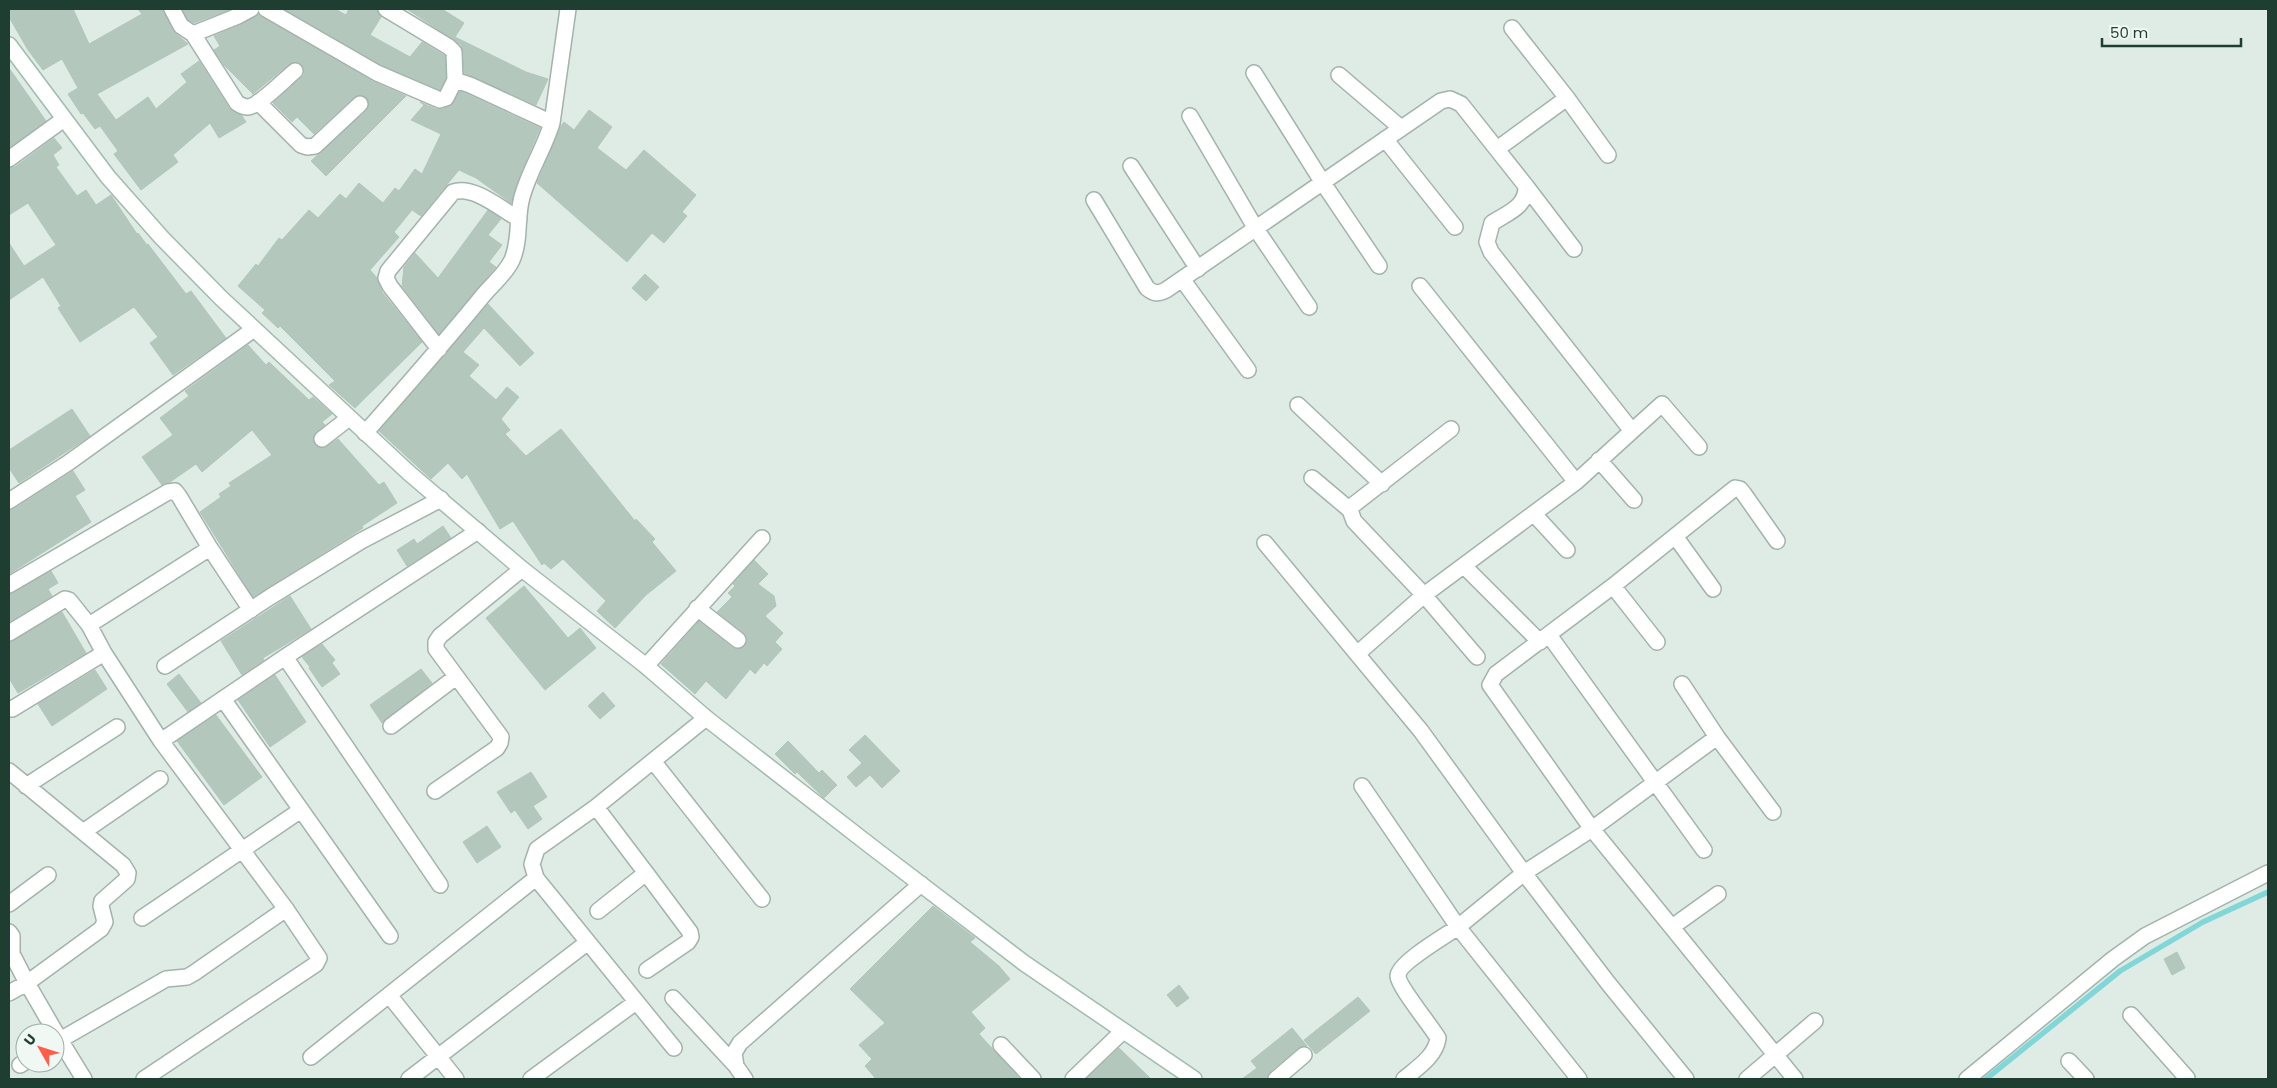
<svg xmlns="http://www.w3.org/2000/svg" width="2277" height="1088" viewBox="0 0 2277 1088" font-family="Poppins,sans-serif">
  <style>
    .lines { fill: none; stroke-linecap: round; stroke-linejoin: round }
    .stream { stroke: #81d7d8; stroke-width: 5.5 }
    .building { fill: #b4c7bd; stroke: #b1c7bb }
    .street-casing { stroke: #a1b4ab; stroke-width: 18 }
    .secondary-casing { stroke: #9fbcae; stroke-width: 18 }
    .street { stroke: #fff; stroke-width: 15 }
    .secondary { stroke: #fff; stroke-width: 15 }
  </style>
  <rect width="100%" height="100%" fill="#dfece5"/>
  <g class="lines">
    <path class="stream" d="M1986 1079 2120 971 2203 922 2268 892"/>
  </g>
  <path class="building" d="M9 9H73L89 44 142 14 138 9H163L173 31 188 44 97 94 116 120 148 97 156 109 187 82 181 74 199 61 229 108 242 116 246 122 219 138 210 123 173 155 178 162 141 190 114 154 118 151 100 126 95 129 83 113 81 114 68 94 78 88 62 59 43 70 28 50 9 17Z
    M182 9H231L194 23 188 20Z
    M284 9H335L346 15 349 9H377L381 17 370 35 410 57 422 42 445 56 446 78 440 90 381 65Z
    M407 9H442L464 23 455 37 526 72 548 79 536 105 464 73 463 52 461 45Z
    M259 14 372 81 406 96 326 176 311 161 366 111 369 101 362 95 354 97 314 134 297 117 292 122 273 103 304 75V69L299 62 289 64 253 94 224 65 214 50 220 46 214 36 242 24Z
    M9 68 46 121 9 148Z
    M460 91 540 128 520 175 511 203 476 178 459 170 421 216 412 210 394 232 399 237 370 270 377 278 382 292 422 342 355 408 329 385 335 381 280 326 278 328 262 313 265 310 238 286 256 264 258 266 279 238 282 240 309 210 318 218 340 194 346 199 359 183 383 203 395 188 399 191 415 169 422 174 441 134 411 120 424 105 420 102 436 109H443L452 105Z
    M589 110 612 127 597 148 626 170 644 150 696 195 682 212 687 216 664 243 652 233 627 262 537 183 561 126 564 122 574 130Z
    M54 138 62 148 53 155 59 165 56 167 77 196 86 190 96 205 111 195 137 234 138 233 147 245 148 244 186 294 191 291 226 338 173 375 150 343 158 337 134 307 80 342 58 308 61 306 43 277 9 300V243L24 266 56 245 28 203 9 215V168L15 167Z
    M488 210 501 219 488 235 502 245 489 262 496 267 439 334 402 286 404 267 415 253 438 278Z
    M645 274 659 287 646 301 632 288Z
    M488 304 534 353 520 366 484 328 463 352 479 365 469 376 496 400 507 387 519 397 501 419 510 430 505 434 526 456 561 429 635 521 636 519 655 539 652 542 676 571 646 595 615 628 597 611 606 601 563 559 551 569 544 563 542 565 513 521 500 529 467 474 462 479 448 463 431 479 379 431Z
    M248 345 266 365 269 362 309 400 313 397 332 414 322 422 325 425 314 435 315 445 324 448 338 439 379 485 384 482 397 503 362 526 363 528 253 597 200 512 221 497 219 494 231 486 229 483 272 455 252 430 202 472 196 464 170 482 162 485 142 457 173 435 160 418 189 396 185 391Z
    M72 409 90 436 19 483 9 468V450Z
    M73 471 85 490 75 496 91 522 9 574V510L14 509Z
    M443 526 451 538 407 566 397 550 414 539 417 544Z
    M754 560 768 574 758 584 774 596 776 606 765 616 783 633 775 642 782 649 767 666 764 663 755 674 750 669 726 699 706 681 695 694 661 664 699 621 733 648 737 649 745 646 747 641 744 633 717 612 732 597 728 593 735 586 733 584Z
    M51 571 58 583 48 589 52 596 9 622V594Z
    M524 586 568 638 580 628 596 648 545 690 486 618Z
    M290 596 311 629 263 658 264 660 242 675 221 641Z
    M62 612 86 653 18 693 9 678V642Z
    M322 644 335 660 332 663 340 674 322 687 309 668 310 667 302 657Z
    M421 669 432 683 382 723 370 705Z
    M95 670 107 689 52 726 38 704Z
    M179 674 201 703 188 712 167 684Z
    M275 675 306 722 270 747 238 700Z
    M603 692 615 706 600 719 588 706Z
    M216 715 262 777 224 805 177 741Z
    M865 735 900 771 882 788 870 775 856 787 847 777 862 763 849 750Z
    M788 741 819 773 822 770 837 785 824 798 797 772 795 774 775 754Z
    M531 772 547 797 533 806 542 819 528 829 515 810 511 813 497 792Z
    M487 826 501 847 477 863 463 842Z
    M933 906 975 938 970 942 999 966 1010 979 971 1012 985 1028 979 1034 1020 1079H876L865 1066 872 1059 859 1045 885 1023 850 989Z
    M2177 952 2185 968 2172 975 2164 959Z
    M1179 985 1189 998 1177 1007 1167 995Z
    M1358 997 1370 1011 1316 1054 1304 1040Z
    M1292 1028 1307 1046 1298 1048 1270 1072 1266 1079H1242L1257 1068 1251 1061Z
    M1119 1048 1151 1079H1086Z"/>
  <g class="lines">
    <g class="street-casing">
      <path id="street" d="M172 9 181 26 193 34 237 103C240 105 244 107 248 107 259 106 285 79 295 71
        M266 9 377 73 440 100 446 98 455 80 470 85 552 123
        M386 9 449 47 454 52 455 80
        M193 34 238 16 251 9
        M1254 73 1323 183 1379 266
        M1339 75 1401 128
        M1567 98 1608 155
        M258 102 301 145 307 147 315 146 360 104
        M1190 116 1256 229 1309 307
        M1385 139 1455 227
        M1497 149 1567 98 1512 28
        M9 159 64 119
        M1131 166 1198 269
        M1526 186 1574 249
        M1094 200 1147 288C1154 294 1158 294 1166 290L1441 101 1450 99 1461 104 1526 186C1527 207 1507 213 1492 223L1487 242 1491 252 1632 431 1576 482 1424 595 1354 521 1350 510 1352 506 1451 429
        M1182 279 1248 370
        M1420 286 1576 482
        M439 349 390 286 386 278 388 271 453 192C474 185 501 209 519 219
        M1298 405 1382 484
        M1632 431 1662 404 1699 447
        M365 433C404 389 443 344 481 298 491 285 505 275 512 260 521 239 516 218 522 197 529 171 544 149 552 123L568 9
        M322 439 349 418
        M1599 460 1634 500
        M1312 478 1350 510
        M9 501 68 463 254 329
        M1534 514 1567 550
        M1675 536 1713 589
        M1265 543 1421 731 1524 873 1458 927 1579 1079
        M1464 566 1540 642
        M9 585 168 492 175 491 179 496 210 548
        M1613 586 1657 642
        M697 608 738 640
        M89 625 210 548 251 610
        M9 633 65 599 69 600 89 625 104 653 161 741 285 657 478 531
        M1549 635 1704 850
        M1357 654 1424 595 1477 657
        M285 657 440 885
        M165 666 270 597 361 541 441 499
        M646 666 762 538
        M1682 684 1717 737 1592 829 1490 685 1496 674 1613 586 1735 488 1740 489 1744 494 1777 541
        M223 699 390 936
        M12 709 104 653
        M391 726 456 677
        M1717 737 1773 812
        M653 761 762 899
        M9 771 123 865 128 873 127 879 102 901 101 906 105 922 101 929 27 983 12 954V936L9 932
        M26 786 117 727
        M1362 786 1458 927C1447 935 1398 963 1398 976 1398 986 1431 1026 1438 1038 1436 1056 1417 1068 1404 1079
        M435 791 497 748 500 743 501 737 436 649V642L440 636 522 569
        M596 807 646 873 598 911
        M83 832 160 779
        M646 873 690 932 691 937 688 942 647 970
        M9 904 48 875
        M142 918 301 810
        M1672 927 1718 894
        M9 993 27 983 60 1040 166 979 187 977 194 973 286 909 161 741
        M389 995 456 1079
        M673 998 736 1066
        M2131 1015 2187 1078 2186 1079
        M55 1043 60 1040 84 1079
        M1001 1045 1033 1079
        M674 1048 536 878 532 864 537 849 596 807 706 718
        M311 1057 536 878
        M2069 1061 2086 1079
        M20 1065 25 1062
        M144 1079 316 964 319 958 286 909
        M409 1079 588 942
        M531 1079 636 1002
        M745 1079 736 1066 734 1053 740 1043 921 884
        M1073 1079 1123 1031
        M1276 1079 1304 1055
        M1686 1079 1608 983 1524 873 1592 829 1795 1079
        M1747 1079 1815 1021
        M1967 1079 2113 959 2145 936 2268 873"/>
    </g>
    <g class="secondary-casing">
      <path id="secondary" d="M9 45 108 177 162 238 221 298 409 473 522 569 646 666 706 718 872 847 1024 963 1194 1079"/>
    </g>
    <use href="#street" class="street"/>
    <use href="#secondary" class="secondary"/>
  </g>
  <rect width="2277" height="1088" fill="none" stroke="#1e3e31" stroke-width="20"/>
  <g transform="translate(40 1048) rotate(309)"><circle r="24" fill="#f0f8f3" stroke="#9caea5"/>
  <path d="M0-4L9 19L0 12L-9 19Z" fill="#ff5e4b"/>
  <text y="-8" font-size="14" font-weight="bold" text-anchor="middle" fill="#1e3e31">U</text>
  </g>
  <path d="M2102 38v8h139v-8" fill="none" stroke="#1e3e31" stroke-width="2.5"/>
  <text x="2110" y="38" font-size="15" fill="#1e3e31" stroke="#f0f8f3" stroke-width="4" paint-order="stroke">50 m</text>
</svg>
